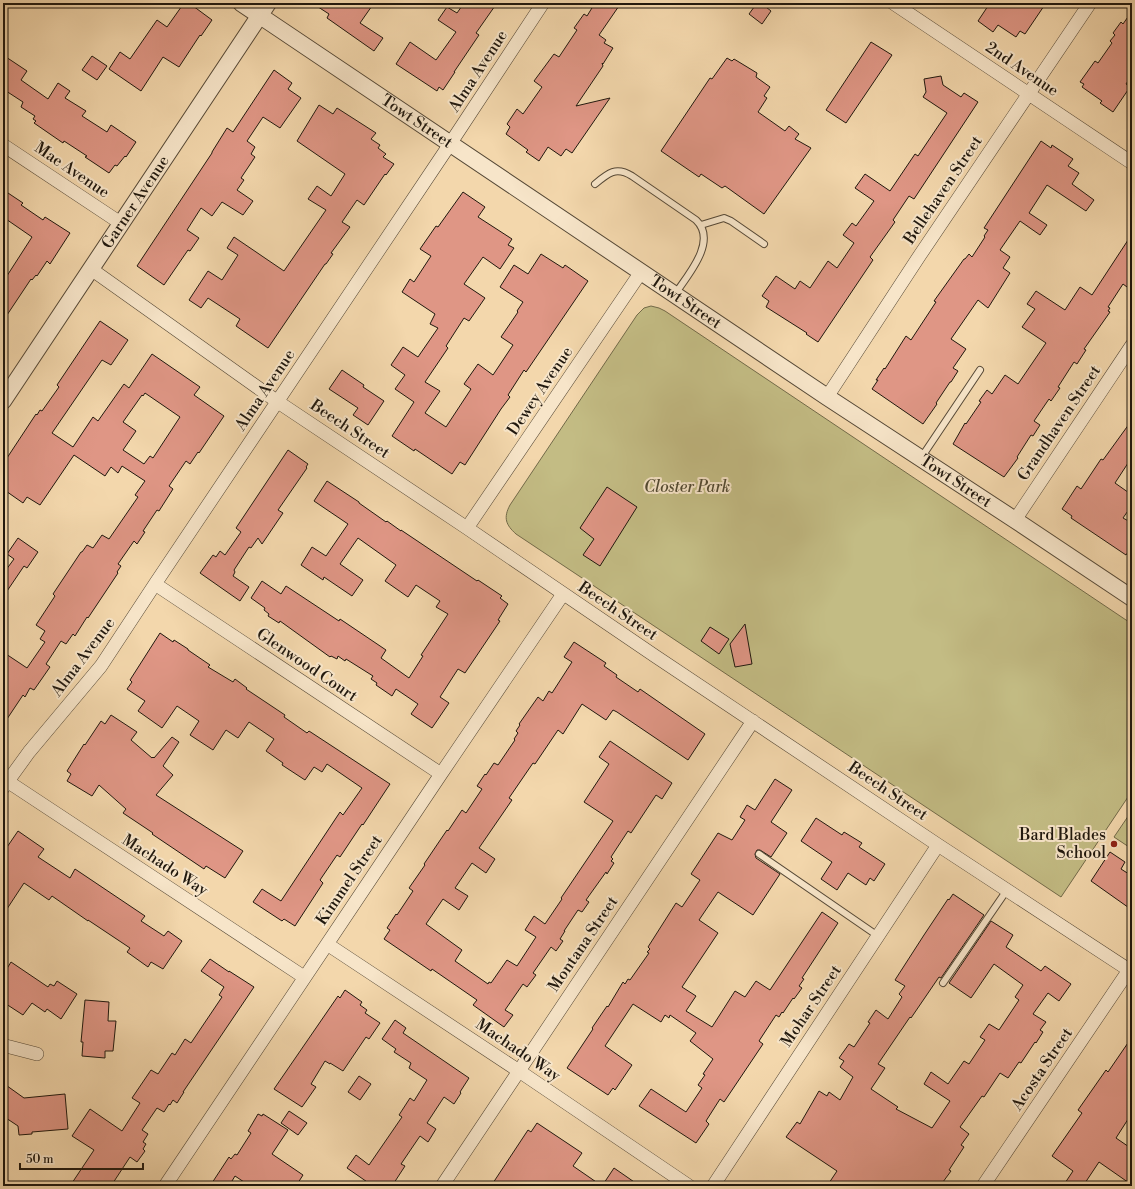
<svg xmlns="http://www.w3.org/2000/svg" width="1135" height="1189" viewBox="0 0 1135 1189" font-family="'Libre Bodoni',serif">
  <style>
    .green { fill: #c3bc84; stroke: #726a49 }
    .building { fill: #df9685; stroke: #20180e; fill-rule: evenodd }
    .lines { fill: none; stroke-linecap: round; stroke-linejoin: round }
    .service-casing { stroke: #554836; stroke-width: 8 }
    .minor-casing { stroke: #554836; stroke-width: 14 }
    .tertiary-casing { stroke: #554836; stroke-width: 18 }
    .service { stroke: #f7e5c9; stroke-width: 6 }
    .minor { stroke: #f7e5c9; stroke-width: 13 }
    .tertiary { stroke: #f7e5c9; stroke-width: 16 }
    .poi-dot { fill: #8f2418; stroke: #f7e5c9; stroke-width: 1.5 }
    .labels { text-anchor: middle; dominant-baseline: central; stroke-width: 4; stroke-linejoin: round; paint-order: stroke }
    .street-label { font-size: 16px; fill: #20180e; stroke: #f7e5c9 }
    .park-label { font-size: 16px; font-style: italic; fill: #514931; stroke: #f7e5c9 }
    .poi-label { font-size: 16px; fill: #20180e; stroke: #f7e5c9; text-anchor: end }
  </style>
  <rect width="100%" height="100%" fill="#f3d7ac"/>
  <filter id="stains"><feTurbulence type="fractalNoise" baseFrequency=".005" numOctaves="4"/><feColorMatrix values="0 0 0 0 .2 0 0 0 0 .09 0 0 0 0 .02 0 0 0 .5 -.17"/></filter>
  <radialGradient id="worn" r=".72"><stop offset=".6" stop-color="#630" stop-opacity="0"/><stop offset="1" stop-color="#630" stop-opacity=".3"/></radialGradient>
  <path class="green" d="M651 306 659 308 665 311 1132 624V791L1061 897 516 534C506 525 503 518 510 505L637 315 644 308Z
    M1131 812 1132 813V849L1114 837Z"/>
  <path class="building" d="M184 3H189L212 20 201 36 200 35 179 67 163 57 141 91 109 69 120 52 130 59 157 20 167 27Z
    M312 3H374L360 23 383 38 374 51 327 18 329 14Z
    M464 3H497L476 33 479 35 454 72H455L443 90 439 87 437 91 396 64 410 42 436 60 456 32 438 20 447 7 457 13Z
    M595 3H621L599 35 606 40 604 43 613 48 603 64 602 63 603 66 576 106 610 98 572 153 566 149 561 156 548 147 539 161 526 152 528 150 506 134 510 127 507 124 517 109 523 114 542 87 534 81 554 54 559 57 577 30 574 28 584 14 587 16Z
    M757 3H761L771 11 762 24 749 14Z
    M990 3H1046L1025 34 1020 31 1016 37 998 25 993 32 978 21Z
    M1132 11V75L1126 84 1130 87 1113 112 1100 103 1102 101 1082 87 1084 84 1080 82 1095 61 1098 63 1112 43 1110 41 1115 35 1113 33 1121 22 1123 24Z
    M871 42 892 55 846 123 826 110Z
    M3 55 27 71 21 80 48 99 58 83 70 91 65 98 86 111 82 116 107 132 111 125 136 142 126 157 125 156 117 166 115 165 109 173 85 157 87 156 64 141 63 143 34 123 36 121 33 119 35 116 21 107 23 102 3 89Z
    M92 56 107 66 97 80 82 70Z
    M727 58 732 61 734 59 757 73 756 77 770 87 764 96 767 98 758 112 785 131 789 126 799 134 795 139 811 148 764 214 725 186 722 188 701 174 699 177 661 151 710 78 712 79Z
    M274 70 292 83 288 89 301 98 280 128 263 117 247 141 255 147 251 154 255 157 241 178 244 180 237 190 253 201 243 215 222 202 212 216 201 208 187 230 199 238 190 251 188 250 164 285 137 266 206 162 212 153V152L227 128 233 132Z
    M941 76 943 85 961 97 964 93 978 102 914 199 909 196 893 220 895 222 870 257 873 260 818 342 806 334 807 333 766 307 769 301 762 296 776 276 795 289 800 281 810 288 828 261 837 268 854 243 843 235 852 223 856 226 874 201 855 188 865 174 890 191 915 154 918 156 947 113 923 97 926 92 924 79Z
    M319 105 333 114 337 108 376 133 371 139 380 145 378 148 386 154 383 157 394 164 386 175 385 174 364 205 357 200 342 222 350 227 331 253 333 254 326 264H325L268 348 236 326 240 319 208 298 201 308 189 300 208 271 222 280 238 255 227 248 234 237 284 271 326 210 308 199 317 186 331 196 345 174 297 141Z
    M1041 141 1051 148 1052 145 1073 159 1068 166 1079 173 1072 184 1094 200 1086 211 1047 185 1029 213 1047 225 1040 235 1020 221 1000 250 1010 257 1003 268 1010 273 988 308 978 300 951 339 966 349 953 368 958 371 951 382H950L936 403 937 404 923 424 872 389 878 380H876L884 368 885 369 906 336 911 340 936 302 934 301 964 259H965L969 254 972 257 985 237 984 236 988 230 984 228Z
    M463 192 485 207 478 217 512 239 508 245 514 248 500 269 483 257 464 284 485 298 469 321 464 318 446 346 448 348 425 382 440 391 425 413 446 427 471 389 464 384 478 364 493 375 513 345 501 337 518 312 517 311 523 302 500 287 514 265 528 274 541 254 563 268 565 265 588 281 526 372 524 370 508 395 510 397 501 409 465 465 460 462 452 474 415 449 414 451 392 436 414 402 395 389 405 375 391 365 403 347 418 357 438 328 430 324 435 314 402 292 410 279 414 282 431 256 420 249 436 226 438 227Z
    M8 193 23 203 21 205 43 220 45 217 70 233 50 264 47 261 37 276 36 275 32 280 31 279 3 321V282L32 237 3 217V200Z
    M1132 234V279L1127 287 1123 284 1108 307 1110 308 1108 311 1110 312 1084 349 1086 350 1077 364 1074 362 1058 387 1060 388 1051 401 1049 399 1034 421 1040 425 1033 436 1031 435 1017 457 1018 458 1004 477 953 444 965 423 966 424 981 402 979 401 987 390 992 394 1005 375 1018 384 1046 343 1022 327 1035 309 1027 304 1036 291 1065 310 1080 287 1092 295Z
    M100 321 128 340 111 365 102 360 52 433 73 447 93 417 98 421 124 384 129 388 152 354 200 387 194 395 224 416 199 453 198 452 190 464 186 461 169 486 173 489 159 511 157 510 143 531 145 532 137 544 134 541 118 564 121 566 117 572 118 573 88 618 87 617 75 636 73 634 66 644 61 641 46 664 50 667 34 690 30 688 25 697 23 695 3 725V652L27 668 45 642 40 639 45 631 36 625 55 596 53 594 81 552H82L87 545 93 548 102 535 109 539 138 497 135 495 145 481 122 466 118 473 111 467 105 476 74 455 40 505 27 497 23 503 3 489V464L36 414 37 415 40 410 42 411 59 387 57 385ZM145 393 180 417 153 458 150 456 144 464 123 450 136 431 123 422 142 395 143 396Z
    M342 370 364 385 363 387 384 401 368 425 353 415 358 408 329 389Z
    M1132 420V457L1115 483 1132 495V505L1123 518 1132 523V546L1126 555 1071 518 1072 516 1062 509 1077 486 1081 489 1101 459 1103 460Z
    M288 450 308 464 306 467 307 468 278 510 283 513 262 544 258 538 251 548 249 547 234 570 235 572 233 576 249 587 240 601 200 573 213 555 216 557 220 551 225 555 241 532 236 528Z
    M327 481 359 502V503L386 522 387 521 401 531V530L477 581 478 580 502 596 500 598 508 604 498 620 500 621 465 673 458 669 440 697 449 703 432 728 411 714 418 704 396 689 392 696 376 685 377 683 371 679 373 676 346 659 345 661 338 656 337 659 331 656 330 657 280 621 279 623 268 616 269 614 264 610 265 608 251 598 262 581 281 594 286 586 339 621 340 619 386 650 381 658 409 678 423 656 421 655 448 614 436 607 440 601 416 585 408 597 385 581 396 565 358 538 340 564 363 580 352 596 324 577 323 580 301 565 312 547 326 556 348 524 314 501Z
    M607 487 637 507 600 566 583 555 594 539 580 528Z
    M18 538 38 552 27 568 24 566 3 597V574L14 559 7 554Z
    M745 624 752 664 735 667 730 644Z
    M710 627 729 639 719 654 701 641Z
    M160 633 173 642 174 640 188 649V650L210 665 208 667 233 682 235 679 247 688 246 689 285 715 284 717 307 733 309 731 390 784 363 825 362 824 340 857 337 855 320 880 323 883 295 926 284 919 282 921 253 902 262 889 281 901 340 812 343 815 362 788 327 764 322 772 314 767 305 780 282 765 283 763 266 751 274 739 249 722 238 738 226 730 213 750 190 735 199 721 177 706 162 728 138 711 145 701 127 689 132 682 130 680Z
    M574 642 606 663 604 666 617 675 616 677 638 692 640 689 705 734 688 760 617 712 613 710 606 720 582 704 563 734 558 730 535 764 533 763 509 798 512 800 479 848 495 859 486 873 472 863 455 888 468 896 459 910 443 899 426 924 462 950 455 961 488 984 489 982 491 983 507 960 517 966 536 937 525 930 534 916 545 924 562 899 561 898 613 821 584 802 609 764 599 757 610 741 672 783 662 799 656 795 631 833 628 831 611 857 613 859 611 861 614 863 607 874 606 872 586 900 589 902 582 912 578 910 564 931H565L560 939 563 941 556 951 551 947 533 973 536 975 527 987 523 984 505 1010 513 1015 504 1027 473 1005 477 1000 432 969 431 971 384 939 390 930 387 928 396 914 397 915 413 891 409 888 425 865 424 864 447 830 448 831 462 810 466 813 482 789 477 786 485 774 486 775 494 763 498 765 515 740 514 739 518 733 516 731 520 725 519 724 526 714 538 697 543 701 549 691 552 693 572 662 564 657Z
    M111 715 137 732 131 740 152 758 153 757 154 758 172 737 179 742 163 766 173 775 156 795 243 851 225 878 206 866 204 869 152 834 153 833 123 813 126 809 99 785 92 796 67 781 71 774 67 771 84 744 85 745 101 721 105 724Z
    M775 779 792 790 771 822 787 833 771 857 760 850H757L755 854 756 858 780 874 753 915 718 892 699 920 718 933 682 987 696 996 686 1011 712 1027 735 991 745 997 756 981 770 990 822 912 838 923 802 978 804 979 799 986 802 988 794 999 793 998 783 1013 782 1012 779 1017 776 1015 759 1041 763 1044 724 1102 720 1099 706 1121 709 1124 696 1143 639 1106 651 1089 686 1112 702 1088 698 1085 705 1075 703 1074 713 1059 690 1041 696 1033 670 1015 669 1018 665 1015 661 1022 633 1004 605 1046 632 1065 615 1090 613 1088 608 1095 567 1068 593 1029 592 1028 607 1006 608 1007 623 982 625 984 628 979 630 980 649 953 647 952 650 949 648 947 676 903 682 907 700 880 691 874 718 833 732 840 745 820 740 817 747 805 755 810Z
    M816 818 842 835 844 832 862 843 859 847 885 864 874 881 870 878 866 885 848 873 837 890 821 879 832 862 801 841Z
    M18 831 44 849 38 857 70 878 75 869 145 916 141 921 164 936 168 931 182 941 163 969 151 962 148 967 127 952 130 948 88 920V921L52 896 49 900 24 883 3 915V853Z
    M1110 852 1125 862 1121 869 1132 876V910L1091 881Z
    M953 894 984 915 941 978 939 977 911 1018 910 1017 878 1064 885 1068 871 1089 898 1107 896 1109 932 1128 950 1101 924 1084 931 1072 948 1084 964 1061 969 1064 985 1040 980 1037 989 1024 999 1030 1019 1000 1015 997 1023 985 994 964 971 998 949 983 991 921 1013 935 1006 947 1041 971 1045 966 1071 984 1059 1001 1048 993 1033 1014 1046 1022 1040 1030 1043 1032 1036 1043 1035 1042 1021 1063 1019 1062 1008 1078 1000 1073 984 1097 982 1096 960 1127 969 1134 961 1145 964 1147 949 1170 951 1171 940 1186H827L837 1171 786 1137 797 1122 800 1124 819 1091 827 1096 829 1092 840 1100 853 1077 840 1067 844 1061 839 1058 849 1044 854 1047 870 1023 868 1022 876 1010 888 1019 902 997 899 994 905 986 895 980 924 935 948 899 949 900Z
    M210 959 229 972V971L254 987 183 1092H184L177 1103 173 1100 170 1105 169 1104 164 1112 157 1108 142 1130 148 1134 143 1142 146 1144 143 1149 145 1151 137 1162 130 1157 111 1186H70L94 1150 72 1136 90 1109 122 1131 140 1103 132 1098 151 1070 158 1074 172 1053 175 1055 185 1039 191 1043 222 997 219 995 224 987 201 971Z
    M11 962 48 987 50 984 54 986 57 981 77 994 61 1019 47 1009 45 1012 32 1003 23 1015 3 1002V975Z
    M345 990 362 1002 360 1005 367 1010 365 1013 380 1023 369 1039 366 1037 343 1071 330 1063V1064L325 1061 311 1084 316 1087 302 1107 274 1089 338 996 340 998Z
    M85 1000 109 1002 108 1021H116L113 1051H105V1058L82 1056 83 1042H81Z
    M395 1020 406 1028 403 1033 469 1078 460 1092 461 1093 454 1104 444 1097 427 1123 436 1129 428 1142 420 1136 401 1164 405 1166 392 1186H373L347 1168 356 1155 369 1165 402 1117 399 1115 410 1098 414 1101 427 1080 409 1068 411 1063 394 1052 396 1049 382 1039Z
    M1132 1037V1113L1116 1138 1132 1149V1185L1099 1162 1083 1186H1063L1073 1171 1052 1156 1082 1113 1078 1110 1106 1070 1108 1072Z
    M359 1076 371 1084 360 1100 348 1092Z
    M3 1083 24 1098 65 1094 68 1129 32 1132V1134L19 1135 18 1126 3 1116Z
    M289 1111 307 1123 298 1135 281 1123Z
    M258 1114 262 1116 263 1114 288 1130 272 1154 303 1175 296 1186H250L235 1176 229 1186H210L229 1157 231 1159 235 1154 237 1155 251 1133 248 1131Z
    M537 1123 582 1153 573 1166 602 1186 614 1168 640 1186H491L528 1130 531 1132Z"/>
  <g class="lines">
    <g class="service-casing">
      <path id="service" d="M595 184C608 173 616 166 632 176L696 220C718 241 688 275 675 294
        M701 225 724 218 731 221 764 244
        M921 458 980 370
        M759 854 878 936
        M943 983 1007 890"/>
    </g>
    <g class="minor-casing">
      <path id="minor" d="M893 3 1132 163
        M3 145 122 224
        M91 269 278 402 467 528 655 656 938 845 1132 972
        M827 397 920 255 1090 3
        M1015 520 1132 345
        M467 528 641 272
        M155 584 441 774
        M7 781 304 977
        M3 788 29 752 101 666 155 584 450 144 543 3
        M327 944 519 1071 689 1186
        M3 1044 6 1046 37 1054
        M165 1186 441 774 563 594
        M442 1186 753 721
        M713 1186 938 845
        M983 1186 1129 970"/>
    </g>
    <g class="tertiary-casing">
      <g id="tertiary">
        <path id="s1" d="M241 3 827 397 1015 520 1132 598"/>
        <path id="s2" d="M3 401 268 3"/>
      </g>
    </g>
    <use href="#service" class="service"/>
    <use href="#minor" class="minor"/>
    <use href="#tertiary" class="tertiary"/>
  </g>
  <circle class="poi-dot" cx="1114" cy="844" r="4"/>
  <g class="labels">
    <g class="street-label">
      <text transform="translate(1022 69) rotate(34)">2nd Avenue</text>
      <text transform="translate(478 71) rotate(-57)">Alma Avenue</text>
      <text stroke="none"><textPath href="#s1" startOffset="212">Towt Street</textPath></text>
      <text transform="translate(72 170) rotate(34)">Mae Avenue</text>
      <text transform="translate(943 190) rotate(-56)">Bellehaven Street</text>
      <text stroke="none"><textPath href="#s2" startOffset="239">Garner Avenue</textPath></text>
      <text stroke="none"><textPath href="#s1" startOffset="536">Towt Street</textPath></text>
      <text transform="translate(265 390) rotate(-56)">Alma Avenue</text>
      <text transform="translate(540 391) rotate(-56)">Dewey Avenue</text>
      <text transform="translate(1059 423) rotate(-56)">Grandhaven Street</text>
      <text transform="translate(350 429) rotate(34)">Beech Street</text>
      <text stroke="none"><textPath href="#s1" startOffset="860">Towt Street</textPath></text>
      <text transform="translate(618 611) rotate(34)">Beech Street</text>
      <text transform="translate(83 657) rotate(-53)">Alma Avenue</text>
      <text transform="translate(307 665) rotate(34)">Glenwood Court</text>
      <text transform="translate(888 791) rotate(34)">Beech Street</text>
      <text transform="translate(165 865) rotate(33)">Machado Way</text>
      <text transform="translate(349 880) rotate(-56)">Kimmel Street</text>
      <text transform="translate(583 944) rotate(-56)">Montana Street</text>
      <text transform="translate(811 1006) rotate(-56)">Mohar Street</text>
      <text transform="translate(518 1050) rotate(34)">Machado Way</text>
      <text transform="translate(1042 1069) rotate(-56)">Acosta Street</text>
    </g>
    <g class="park-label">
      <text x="687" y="487">Closter Park</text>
    </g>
    <g class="poi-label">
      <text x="1106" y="835">Bard Blades<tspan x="1106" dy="18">School</tspan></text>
    </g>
  </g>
  <rect width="1135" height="1189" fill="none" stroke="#f3d7ac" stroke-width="16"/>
  <rect x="4" y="4" width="1127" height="1181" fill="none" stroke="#20180e" stroke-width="2"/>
  <rect x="8" y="8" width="1119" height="1173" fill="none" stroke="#20180e"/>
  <path d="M20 1163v6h123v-6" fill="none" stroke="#20180e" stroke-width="2"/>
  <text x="26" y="1163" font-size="12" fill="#20180e" stroke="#f7e5c9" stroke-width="3" paint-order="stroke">50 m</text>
  <rect width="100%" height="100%" filter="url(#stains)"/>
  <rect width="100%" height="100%" fill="url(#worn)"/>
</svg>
